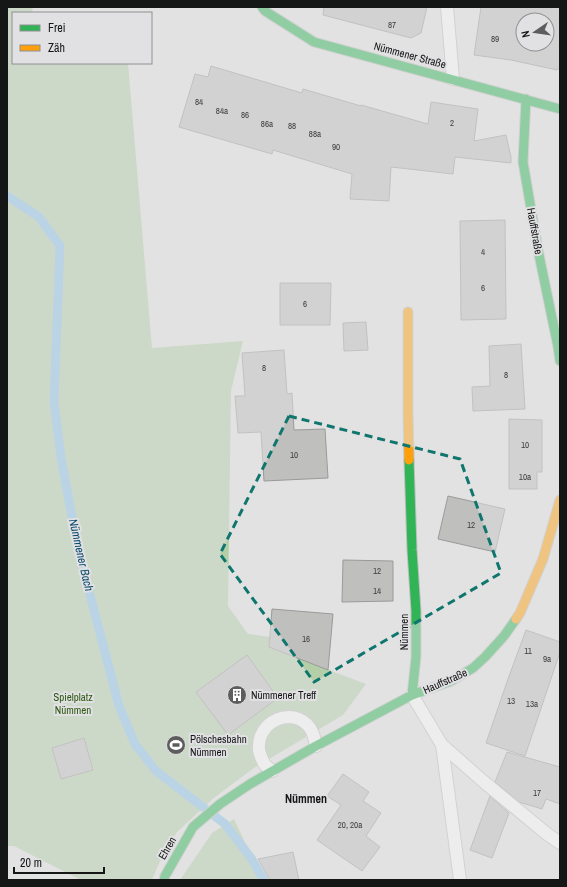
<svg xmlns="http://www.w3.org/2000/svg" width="567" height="887" viewBox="0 0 567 887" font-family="'Archivo Narrow',sans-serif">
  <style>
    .green { fill: #b4cfa8 }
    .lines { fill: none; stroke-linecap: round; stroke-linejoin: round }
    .stream { stroke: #8cc3e9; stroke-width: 9 }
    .building { fill: #bfbfbe; stroke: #9b9a9a; fill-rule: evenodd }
    .lane-casing { stroke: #bebebe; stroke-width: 14 }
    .fast-casing { stroke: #bebebe; stroke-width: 11 }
    .slow-casing { stroke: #bebebe; stroke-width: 11 }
    .lane { stroke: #fbfbfb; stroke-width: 12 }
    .fast { stroke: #30b455; stroke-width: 9 }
    .slow { stroke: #ff9f0a; stroke-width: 9 }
    .marked { fill: none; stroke: #0f766e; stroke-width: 3; stroke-dasharray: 8 5; stroke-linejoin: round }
    .labels { text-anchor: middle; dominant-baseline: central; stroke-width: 4; stroke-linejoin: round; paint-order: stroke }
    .number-label { font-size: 9px; fill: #404040 }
    .street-label { font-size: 11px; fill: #151616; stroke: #e1e1e3 }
    .poi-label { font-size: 11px; fill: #151616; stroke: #e1e1e3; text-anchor: start }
    .park-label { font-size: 11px; fill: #2e5a11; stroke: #e1e1e3 }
    .water-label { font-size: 12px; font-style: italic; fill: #0c4b6e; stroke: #e1e1e3 }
    .neighbourhood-label { font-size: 12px; font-weight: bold; fill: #151616; stroke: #e1e1e3 }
  </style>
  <rect width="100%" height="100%" fill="#e2e2e2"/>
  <path class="green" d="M7 7H33L32 13H13V63H128L152 348 243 341 231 391 228 606 248 634 270 637 290 641 289 655 366 684 343 715 254 768 215 797 177 832 163 854 152 880H81L14 846H7Z
    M234 819 263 880H180L212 833Z"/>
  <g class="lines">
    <path class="stream" d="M7 196 39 217 60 246 54 402 61 458 78 549 119 706 135 744 156 771 225 824 251 858 264 880"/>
  </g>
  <path class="building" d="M324 7H427L421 33 411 38 323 15Z
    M481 7H560V69H557V70L511 60 474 55ZM523 20H547V44H523Z
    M211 66 302 93 303 89 361 106V105L428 124 431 102 478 109 474 141 506 135 511 157V163L455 157 453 174 391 167 389 201 350 199 352 174 273 150 272 154 179 127 195 74 208 77Z
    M505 220 506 319 461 320 460 221Z
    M280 283H331L330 325H280Z
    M366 322 368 350 344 351 343 323Z
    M521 344 525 409 473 411 472 387 490 386 489 346Z
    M284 350 287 394 292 393 294 430 325 429 328 478 264 481 261 432 238 433 235 396H245L242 353Z
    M509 419 542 420V472H537V489H509Z
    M448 496 505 509 495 552 438 539Z
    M343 560 393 561V601L342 602Z
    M272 609 333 614 328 670 269 647Z
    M526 630 560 642V652L525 756 486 743 508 679Z
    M247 655 278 698 228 735 196 692Z
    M84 738 93 770 61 779 52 748Z
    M507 752 560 767V804L546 799 542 809 519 802 495 782Z
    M343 774 369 792 363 801 381 813 366 836 380 847 362 871 317 840 341 805 327 796Z
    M490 796 509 813 492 858 470 850Z
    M293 852 299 880H270L258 859Z"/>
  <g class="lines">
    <g class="lane-casing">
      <path id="lane" d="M447 7 453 79
        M412 695 442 745 484 782 547 834 560 843
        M442 745 460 880
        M272 771C270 769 267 767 265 765 262 760 260 755 259 750 256 721 293 705 310 728 314 734 315 740 316 746"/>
    </g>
    <g class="fast-casing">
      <path id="fast" d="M262 7 265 11 314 42 560 109
        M526 99 523 162 538 250 558 347 560 361
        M409 460 412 550 416 611V657L412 695
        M164 880 165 876 193 827 220 804 250 784 316 746 412 695 451 681 473 668 485 657 504 636 516 619"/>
    </g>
    <g class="slow-casing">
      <path id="slow" d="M408 312V413L409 460
        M516 619 520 613 543 559 560 500"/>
    </g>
    <use href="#lane" class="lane"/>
    <use href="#fast" class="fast"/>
    <use href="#slow" class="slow"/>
  </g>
  <path d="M0 0H567V887H0ZM289 416 460 459 501 573 314 682 220 554Z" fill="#e2e2e2" fill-opacity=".55" fill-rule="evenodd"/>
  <path class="marked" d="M289 416 460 459 501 573 314 682 220 554Z"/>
  <defs>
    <g id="building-disc" transform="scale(1)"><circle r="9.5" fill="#5d5d5d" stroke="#e1e1e3"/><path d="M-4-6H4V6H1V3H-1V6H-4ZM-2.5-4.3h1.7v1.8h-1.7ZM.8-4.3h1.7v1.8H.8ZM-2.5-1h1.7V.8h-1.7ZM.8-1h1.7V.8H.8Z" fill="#fff"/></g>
    <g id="stadium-disc" transform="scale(1)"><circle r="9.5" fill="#5d5d5d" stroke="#e1e1e3"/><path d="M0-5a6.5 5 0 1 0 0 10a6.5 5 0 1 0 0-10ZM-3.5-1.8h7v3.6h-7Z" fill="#fff"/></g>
  </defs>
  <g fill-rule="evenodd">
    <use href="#building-disc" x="237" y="695"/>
    <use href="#stadium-disc" x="176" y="745"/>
  </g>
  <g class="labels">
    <g class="number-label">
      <text x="392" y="25">87</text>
      <text x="495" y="39">89</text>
      <text x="199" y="102">84</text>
      <text x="222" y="111">84a</text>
      <text x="245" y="115">86</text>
      <text x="452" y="123">2</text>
      <text x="267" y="124">86a</text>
      <text x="292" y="126">88</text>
      <text x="315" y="134">88a</text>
      <text x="336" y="147">90</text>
      <text x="483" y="252">4</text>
      <text x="483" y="288">6</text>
      <text x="305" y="304">6</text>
      <text x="264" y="368">8</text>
      <text x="506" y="375">8</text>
      <text x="525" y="445">10</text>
      <text x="294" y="455">10</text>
      <text x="525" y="477">10a</text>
      <text x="471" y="525">12</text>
      <text x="377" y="571">12</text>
      <text x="377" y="591">14</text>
      <text x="306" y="639">16</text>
      <text x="528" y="651">11</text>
      <text x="547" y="659">9a</text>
      <text x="511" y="701">13</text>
      <text x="532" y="704">13a</text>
      <text x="537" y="793">17</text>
      <text x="350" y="825">20, 20a</text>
    </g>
    <g class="street-label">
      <text transform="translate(410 55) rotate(15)">Nümmener Straße</text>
      <text transform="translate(535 231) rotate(80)">Hauffstraße</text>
      <text transform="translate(404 632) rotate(-90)">Nümmen</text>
      <text transform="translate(445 681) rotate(-24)">Hauffstraße</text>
      <text transform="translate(167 848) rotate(-60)">Ehren</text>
    </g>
    <g class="poi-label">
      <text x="251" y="695">Nümmener Treff</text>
      <text x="190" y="739">Pölschesbahn<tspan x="190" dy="13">Nümmen</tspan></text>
    </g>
    <g class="park-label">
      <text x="73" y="697">Spielplatz<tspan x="73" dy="13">Nümmen</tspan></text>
    </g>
    <g class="water-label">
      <text transform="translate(81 555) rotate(77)">Nümmener Bach</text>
    </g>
    <g class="neighbourhood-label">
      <text x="306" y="799">Nümmen</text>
    </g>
  </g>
  <rect width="567" height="887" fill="none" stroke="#151616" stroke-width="16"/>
  <rect x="12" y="12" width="140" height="52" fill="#e1e1e3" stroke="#8f9091"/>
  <rect x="20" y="25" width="20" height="6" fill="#30b455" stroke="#8f9091"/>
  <text x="48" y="32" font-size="12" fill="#151616">Frei</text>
  <rect x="20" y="45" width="20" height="6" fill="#ff9f0a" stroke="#8f9091"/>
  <text x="48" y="52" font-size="12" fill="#151616">Zäh</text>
  <g transform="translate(535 32) rotate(257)"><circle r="19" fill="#e1e1e3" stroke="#8f9091"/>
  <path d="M0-3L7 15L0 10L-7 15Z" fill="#5d5d5d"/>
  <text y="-6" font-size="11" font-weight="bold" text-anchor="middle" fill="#151616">N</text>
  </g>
  <path d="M14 867v6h90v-6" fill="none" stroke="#151616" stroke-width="2"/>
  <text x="20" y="867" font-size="12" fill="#151616" stroke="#e1e1e3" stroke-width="3" paint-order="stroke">20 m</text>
</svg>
